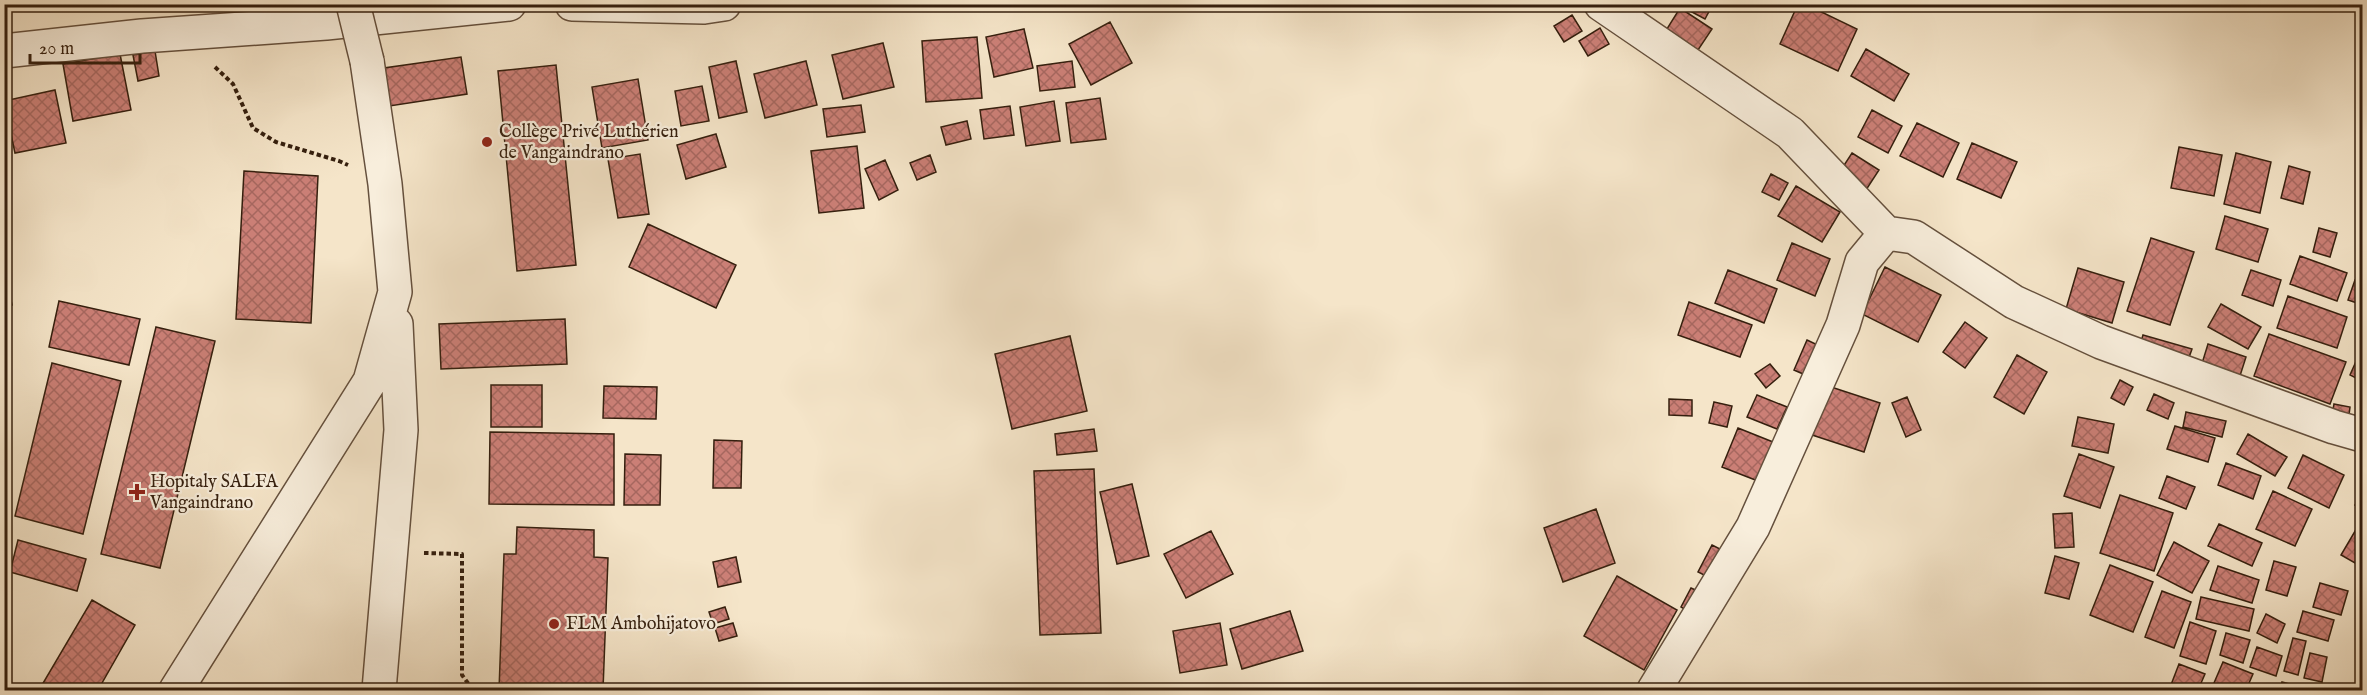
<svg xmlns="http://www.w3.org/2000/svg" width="2367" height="695" viewBox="0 0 2367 695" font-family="'IM FELL English',serif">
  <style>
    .building { fill: url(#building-cross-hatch); stroke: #351f0e; stroke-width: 1.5 }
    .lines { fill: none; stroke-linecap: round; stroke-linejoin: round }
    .minor-casing { stroke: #65503d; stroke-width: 36 }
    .path { stroke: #351f0e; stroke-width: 4; stroke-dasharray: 4.5 3; stroke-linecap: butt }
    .minor { stroke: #f8eedc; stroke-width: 33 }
    .minor-bridge-casing { stroke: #65503d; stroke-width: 36; stroke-linecap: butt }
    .minor-bridge { stroke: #f8eedc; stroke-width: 33 }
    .poi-dot { fill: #8f2418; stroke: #f8eedc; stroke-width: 2 }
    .labels { text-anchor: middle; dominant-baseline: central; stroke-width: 4.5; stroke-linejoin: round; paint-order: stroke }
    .poi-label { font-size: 18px; fill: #351f0e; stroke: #f8eedc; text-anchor: start }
  </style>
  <defs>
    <pattern id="building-cross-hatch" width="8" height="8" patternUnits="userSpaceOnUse" patternTransform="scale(1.5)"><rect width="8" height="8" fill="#cb7f76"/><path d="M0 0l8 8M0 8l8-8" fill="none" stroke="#a6675f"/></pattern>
  </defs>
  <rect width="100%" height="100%" fill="#f5e5c9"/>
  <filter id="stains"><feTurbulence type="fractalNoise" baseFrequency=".00333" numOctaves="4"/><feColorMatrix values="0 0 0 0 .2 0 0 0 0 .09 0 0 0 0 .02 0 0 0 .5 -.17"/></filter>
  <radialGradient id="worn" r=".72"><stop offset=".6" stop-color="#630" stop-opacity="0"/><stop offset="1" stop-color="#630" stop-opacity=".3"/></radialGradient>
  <path class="building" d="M1677 4H1713L1705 19Z
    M1798 4H1805L1857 29 1838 71 1780 44Z
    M1680 8 1712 29 1696 53 1665 32Z
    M1572 15 1582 31 1564 42 1554 26Z
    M1110 22 1132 63 1091 85 1069 44Z
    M1600 28 1609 44 1588 56 1579 41Z
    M1024 29 1033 68 994 77 986 37Z
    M977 37 982 98 926 102 922 41Z
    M883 43 894 87 843 99 832 55Z
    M1866 49 1909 74 1894 101 1851 76Z
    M155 51 159 76 138 81 133 55Z
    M120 54 131 110 73 121 63 64Z
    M461 57 467 94 383 107 377 69Z
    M736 61 747 112 719 118 709 67Z
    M806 61 817 105 765 118 754 74Z
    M1072 61 1075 87 1040 91 1037 66Z
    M556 65 576 265 517 271 498 71Z
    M638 79 648 140 602 148 592 87Z
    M702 86 709 121 681 126 675 91Z
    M55 90 66 143 15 153 4 101Z
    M1100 98 1106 139 1071 143 1066 103Z
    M1054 101 1060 141 1026 146 1020 107Z
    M861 105 865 132 827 137 823 109Z
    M1010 106 1014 135 984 139 980 110Z
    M1872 110 1902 126 1888 153 1858 137Z
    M967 121 971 139 946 145 941 127Z
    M1917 123 1959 143 1943 177 1900 156Z
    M716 134 726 167 686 179 677 145Z
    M1972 143 2017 162 2001 198 1957 179Z
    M857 146 864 208 819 213 811 151Z
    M2179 147 2222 155 2214 196 2171 188Z
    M1852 153 1879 170 1866 190 1839 173Z
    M2236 153 2271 162 2260 213 2224 204Z
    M640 154 649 214 618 218 608 159Z
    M930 155 936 172 917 180 910 163Z
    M885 160 898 190 879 200 865 169Z
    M2289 166 2310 172 2303 204 2281 198Z
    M244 171 318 176 311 323 236 319Z
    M1771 174 1788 183 1779 200 1762 192Z
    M1796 186 1840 212 1822 242 1778 216Z
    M2225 216 2268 229 2258 262 2216 249Z
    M648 224 736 265 716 308 629 267Z
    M2319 228 2337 233 2330 257 2313 252Z
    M2151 238 2194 252 2170 325 2127 311Z
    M1792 243 1830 259 1815 296 1777 280Z
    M2300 256 2347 273 2337 301 2290 284Z
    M4 266 12 305 4 307Z
    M1885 267 1941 295 1918 342 1862 314Z
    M2078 268 2124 282 2112 323 2066 309Z
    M1728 270 1777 289 1764 323 1715 303Z
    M2251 270 2281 280 2273 306 2242 295Z
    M2355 280 2362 282V295L2360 304 2348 300Z
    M2288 296 2347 317 2337 348 2277 328Z
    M59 301 140 319 129 365 49 347Z
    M1689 302 1752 325 1740 357 1678 335Z
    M2221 304 2261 327 2248 349 2208 327Z
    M565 319 567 364 441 369 439 324Z
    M1965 322 1987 338 1965 368 1943 352Z
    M156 327 215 341 160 568 101 554Z
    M2269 334 2346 362 2330 404 2254 376Z
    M2143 335 2192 349 2187 363 2139 349Z
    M1070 336 1087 411 1012 429 995 354Z
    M1807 340 1824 348 1810 377 1794 370Z
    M2208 344 2246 357 2238 382 2200 370Z
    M2362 348V381L2350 375Z
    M2017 355 2047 372 2024 414 1994 397Z
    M52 363 121 381 83 534 15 516Z
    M1770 364 1780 376 1766 388 1755 374Z
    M2120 380 2133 387 2124 405 2111 398Z
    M491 385H542V427H491Z
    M1825 385 1880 403 1864 452 1809 434Z
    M604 386 657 387 656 419 603 418Z
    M2154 394 2174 403 2168 419 2147 410Z
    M1757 395 1787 407 1777 429 1747 417Z
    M1907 397 1921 430 1906 437 1892 403Z
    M1669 399 1692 400V416L1669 415Z
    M1714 402 1732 406 1727 427 1709 423Z
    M2334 404 2350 407 2348 423 2331 421Z
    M2186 412 2226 421 2222 437 2183 427Z
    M2078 417 2114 424 2108 453 2072 446Z
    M2175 426 2215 438 2208 462 2167 449Z
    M1738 428 1778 444 1763 483 1722 467Z
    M1094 429 1097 451 1057 455 1055 434Z
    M490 432 614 434V505L489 504Z
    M2248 434 2287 457 2275 476 2237 454Z
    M714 440 742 441 741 488H713Z
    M625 454 661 455 660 505H624Z
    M2079 454 2114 467 2100 508 2064 496Z
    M2303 455 2344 475 2329 508 2288 488Z
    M2226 463 2261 476 2253 499 2218 485Z
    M1094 469 1101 633 1040 635 1034 471Z
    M2167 476 2195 487 2186 509 2159 498Z
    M1132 484 1149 556 1117 564 1100 492Z
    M2273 491 2312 509 2295 546 2256 529Z
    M2362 494V510L2355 505Z
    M2120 495 2173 513 2154 571 2100 553Z
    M1596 509 1615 563 1563 582 1544 528Z
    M2072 513 2074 547 2055 548 2053 514Z
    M2361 521 2362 522V567L2341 555Z
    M2219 524 2262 543 2252 566 2208 546Z
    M517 527 594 530V557L608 558 603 690H499L504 554H516Z
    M1211 531 1233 574 1186 598 1164 554Z
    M18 540 86 559 77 591 10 572Z
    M2174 542 2209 561 2192 593 2157 575Z
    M1712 545 1724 551 1710 578 1698 572Z
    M2055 556 2079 563 2069 599 2045 593Z
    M736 557 741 582 718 587 713 562Z
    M2274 561 2296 567 2287 596 2266 590Z
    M2110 565 2153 582 2133 632 2090 615Z
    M2218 566 2259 580 2252 603 2210 590Z
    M1617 576 1677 610 1644 670 1584 636Z
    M2320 583 2348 591 2341 615 2313 607Z
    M1691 588 1705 594 1694 615 1681 607Z
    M2162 591 2191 602 2174 648 2145 637Z
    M2201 597 2254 609 2249 631 2196 619Z
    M92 600 135 625 98 690H39Z
    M725 607 729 619 713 624 709 612Z
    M1290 611 1303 651 1242 669 1230 629Z
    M2303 611 2334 620 2328 641 2297 632Z
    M2266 614 2285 624 2277 643 2257 633Z
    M2190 622 2216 631 2206 664 2180 656Z
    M733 623 737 636 719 641 715 628Z
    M1220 623 1227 665 1180 673 1173 631Z
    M2226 633 2250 640 2243 663 2220 655Z
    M2293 638 2306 641 2298 675 2284 671Z
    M2257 647 2282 656 2276 676 2250 667Z
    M2310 653 2327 657 2322 682 2304 678Z
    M2223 662 2253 674 2246 690H2211Z
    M2179 664 2205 674 2198 690H2169Z
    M2282 682 2312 690H2279Z"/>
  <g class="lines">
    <g class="minor-casing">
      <path id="minor" d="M572 4 704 7 724 4
        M1601 4 1790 133 1886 233
        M4 51 142 36 326 23 509 4
        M176 690 370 381 395 292 385 184 367 61
        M379 690 401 430 396 324
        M1654 690 1753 527 1843 325 1862 262 1886 233 1914 237 2014 302 2101 342 2334 427 2362 435"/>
    </g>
    <path class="path" d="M215 67 233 84 253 128 276 142 339 161 348 165
      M424 553 462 554V675L473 690"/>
    <use href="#minor" class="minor"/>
    <g class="minor-bridge-casing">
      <path id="minor-bridge" d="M353 4 367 61"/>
    </g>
    <use href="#minor-bridge" class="minor-bridge"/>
  </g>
  <g class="poi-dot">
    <circle cx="487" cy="142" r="6"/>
    <path d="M134 483h6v6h6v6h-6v6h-6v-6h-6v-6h6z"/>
    <circle cx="554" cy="624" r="6"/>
  </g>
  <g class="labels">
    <g class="poi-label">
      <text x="499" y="132">Collège Privé Luthérien<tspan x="499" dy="21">de Vangaindrano</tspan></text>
      <text x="150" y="482">Hopitaly SALFA<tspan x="150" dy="21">Vangaindrano</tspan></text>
      <text x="566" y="624">FLM Ambohijatovo</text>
    </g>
  </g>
  <rect width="2367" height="695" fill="none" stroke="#f5e5c9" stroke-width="24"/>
  <rect x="6" y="6" width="2355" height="683" fill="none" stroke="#351f0e" stroke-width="3"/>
  <rect x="12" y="12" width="2343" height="671" fill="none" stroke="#351f0e" stroke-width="1.5"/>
  <path d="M30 54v9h110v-9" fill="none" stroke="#351f0e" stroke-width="3"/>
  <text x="39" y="54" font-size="18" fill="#351f0e" stroke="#f8eedc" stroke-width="4.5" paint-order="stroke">20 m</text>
  <rect width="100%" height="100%" filter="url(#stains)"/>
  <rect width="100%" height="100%" fill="url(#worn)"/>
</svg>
